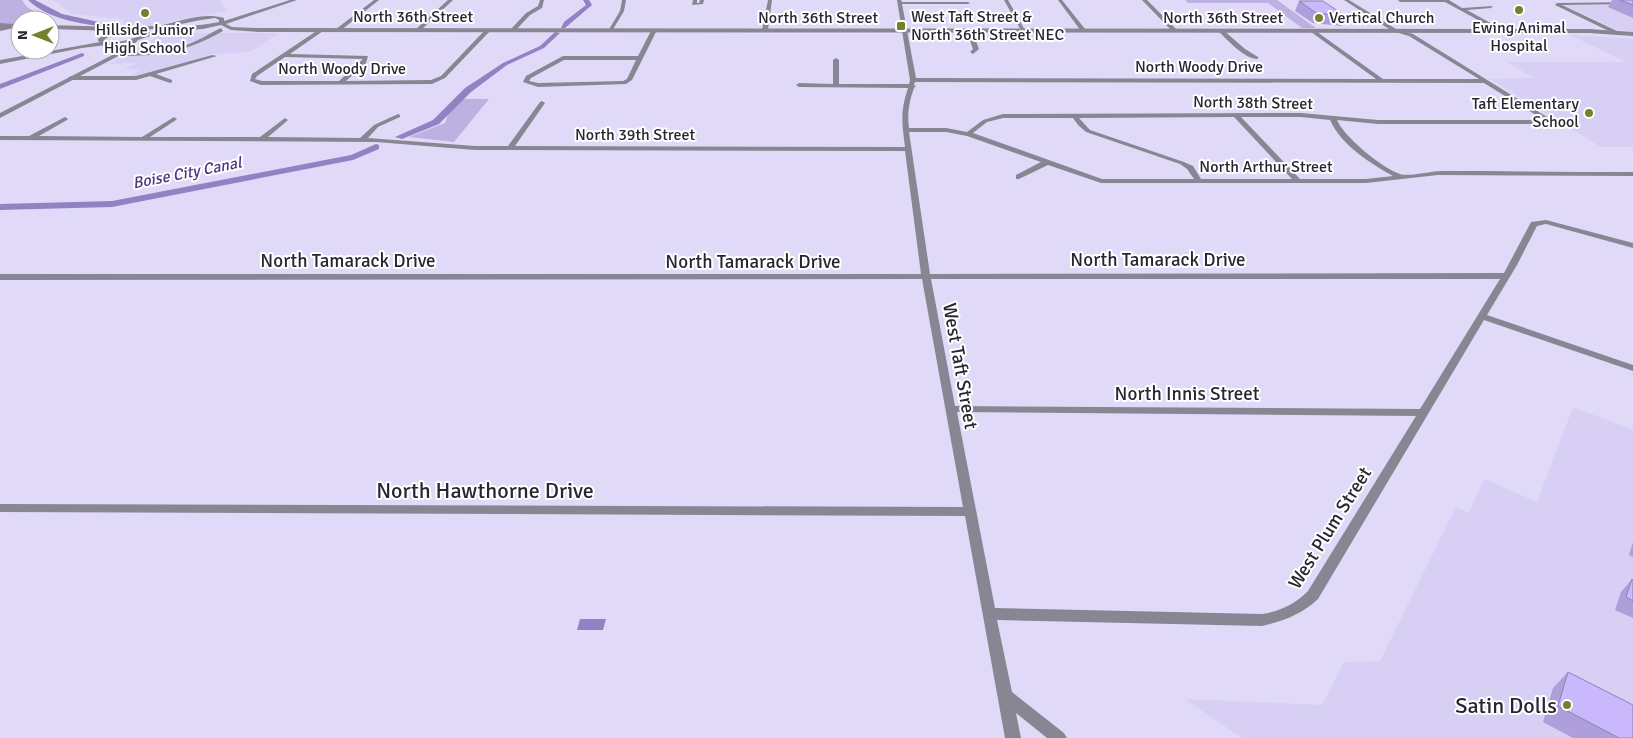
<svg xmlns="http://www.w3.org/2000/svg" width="1633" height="738" viewBox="0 0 1633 738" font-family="Signika,sans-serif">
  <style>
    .built { fill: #d7cff4 }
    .green { fill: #bcb1e0 }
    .water { fill: #9382c3 }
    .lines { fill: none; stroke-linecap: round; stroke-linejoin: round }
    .canal { fill: #9382c3; fill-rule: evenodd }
    .minor { fill: #898693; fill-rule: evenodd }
    .tertiary { fill: #898693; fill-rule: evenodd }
    .wall { fill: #ae9eda }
    .building { fill: #cab8fd; stroke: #8d81b1 }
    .poi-dot { fill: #76802c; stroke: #fff; stroke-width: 2 }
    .labels { text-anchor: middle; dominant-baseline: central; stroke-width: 4; stroke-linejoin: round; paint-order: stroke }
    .far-street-label { font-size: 16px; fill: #282631; stroke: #fff }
    .far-poi-label { font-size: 16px; fill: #282631; stroke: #fff; text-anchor: start }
    .far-water-label { font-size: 16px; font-style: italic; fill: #4f3482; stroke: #fff }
    .street-label { font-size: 19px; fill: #282631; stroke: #fff }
    .near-street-label { font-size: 22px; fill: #282631; stroke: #fff }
    .near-poi-label { font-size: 22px; fill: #282631; stroke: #fff; text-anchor: end }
  </style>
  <rect width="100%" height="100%" fill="#e0daf8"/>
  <path class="built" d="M53 0H219L227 11 151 26H124L123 19 72 14Z
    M1564 5H1633V32L1615 29Z
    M170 33H279L250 52 212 54 138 76 129 77 141 69H124L137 63 108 64 162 34Z
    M1570 35 1633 39V147H1601L1490 79 1534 78 1507 62H1626Z
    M1573 407 1633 430V738H1242L1185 699 1322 705 1344 662 1380 661 1456 507 1469 513 1484 479 1537 502Z"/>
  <path class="green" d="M0 0H22L27 7 48 20H20V24L0 23Z
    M1185 0H1277L1316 28H1302L1268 3H1188Z
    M454 99H489L454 142 409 137 445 123Z"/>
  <path class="water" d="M580 619H606L603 630H577Z"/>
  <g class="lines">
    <path class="canal" d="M28 0H35L62 14 117 26 114 28C85 24 50 21 28 0Z
      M583 0H589L592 5 565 28H561L564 22 586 5Z
      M555 32 560 33 544 48 507 65 471 92 439 124 402 139 395 137 433 120 465 88 503 63 540 46Z
      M82 53 84 54V56L0 89V84Z
      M376 144 379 145V149L353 160 112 207 0 210V204L112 201 351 155Z"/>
    <path class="minor" d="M374 0H379L340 31H336V29Z
      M448 0H453L420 31H416V29Z
      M540 0H544L542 8 530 15 515 31H511V29L526 13 538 6Z
      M622 0H626L624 11 612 31H608L620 11Z
      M693 0H697V3H699L700 0H704L703 4 692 5Z
      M768 0H772L768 30 765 32 762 30Z
      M897 0H901L902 2H968L970 3 968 4H902L916 78 1376 79 1311 32 1313 29 1383 79H1479L1409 36 1392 31 1344 0H1349L1396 29 1413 34 1552 120 1544 124H1378L1337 120C1344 137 1382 168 1400 174 1410 177 1431 171 1442 171 1505 171 1569 172 1633 172V176L1438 175 1366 183H1101L1048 165 1019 179H1016V175L1041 162 967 136 946 132H909L930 274 1504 273 1531 222 1546 220 1633 243V248L1546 224 1537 226 1517 265 1487 315 1633 365V371L1484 320 1318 599C1302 614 1284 621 1262 626L997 620 1012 692 1064 733 1067 738H1047L1016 713 1021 738H1005L965 516 0 512V504L963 507 922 279 0 280V274H921L905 151 475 150 376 142 0 140V136H29L65 117 68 119 67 120 39 136 142 137 174 117 177 119 176 120 150 137H260L285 118 288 120 287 121 268 137 360 138 374 125 398 114 400 115V117L378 127 368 138 475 146H508L540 102 542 101 545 103 515 146 905 147C902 122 900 112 908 88L799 87 796 85 799 83 833 84V60L836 58 839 60V84H909L910 80ZM915 82 1484 83 1544 120H1378L1301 113 1003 114 983 120 967 132 946 128H909C907 113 909 102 914 88L916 86 914 85ZM1234 117 1292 179H1201L1193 166 1184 162 1090 130 1079 118ZM1241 117H1301L1330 120C1341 145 1370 163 1393 176L1366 179H1300ZM1003 118H1073L1078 125 1086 132 1180 164 1187 169 1194 179H1102L973 133 987 122ZM931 279H1500L1420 409 955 406ZM957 412 1416 416 1308 591C1295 604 1281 611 1262 614L995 608Z
      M1004 0H1008L1026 32H1022Z
      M1058 0H1062L1085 29V31H1081Z
      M1142 0H1147L1176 29V31H1172Z
      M1398 0H1449L1462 8 1493 6 1491 8 1467 10 1505 31 1500 32 1445 2H1400Z
      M1633 2V4L1562 5 1619 32 1617 35 1555 5 1557 3Z
      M17 24 19 27 0 31V27Z
      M221 28 223 31C183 53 161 56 116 56L113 54 116 52C141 53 166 54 189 44 200 40 210 33 221 28Z
      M321 28 323 31 290 54 368 56 366 63 346 81 431 80 441 76 486 29 491 30 445 78 432 84 261 85 250 81 252 74ZM285 57 363 59 339 81H262L255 79 257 76Z
      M969 28 972 30 979 49 973 54 970 52 973 49 966 30Z
      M652 29 657 30 632 80 626 84 538 87 523 82 526 76 563 56H638ZM564 60H636L627 79 623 81 538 83 529 81 531 78Z
      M1218 29H1222L1245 49 1258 57V59C1244 59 1228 40 1218 31Z
      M212 55 217 56 156 74 172 80V82L170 83 150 76 136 80H71L68 78 71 76H136Z"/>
    <path class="tertiary" d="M290 0H297L226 24 232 27 258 28 1589 29 1633 32V36L1589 33 258 32 231 30 221 25 203 29 163 32 138 40 128 51 0 118V113L124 49 130 42 82 48 0 64V60L100 42 98 41V39C116 26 141 28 162 25 183 21 203 12 224 18V21ZM215 18 219 20V22C197 27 174 25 153 31 138 36 119 46 104 40 119 29 143 31 161 28 179 25 196 20 215 18Z
      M0 23 20 24V28L0 27Z
      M50 25 115 27 118 29 115 31 50 29Z"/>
  </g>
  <path class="wall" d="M1612 0H1633V18L1608 7Z
    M1299 1 1345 16 1342 26 1313 23 1295 11Z
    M1633 542V557L1629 555Z
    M1632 579 1633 580V618L1615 610 1621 592Z
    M1568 672 1633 738H1573L1543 722 1553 688Z"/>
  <path class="building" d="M1620 0H1633V5Z
    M1299 1H1323L1345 16 1316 13Z
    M1632 579 1633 580V601L1626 597Z
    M1568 672 1633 705V738H1619L1558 706Z"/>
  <g class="poi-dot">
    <circle cx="1519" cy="10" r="5"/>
    <circle cx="145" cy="13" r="5"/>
    <circle cx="1319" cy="18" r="5"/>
    <rect x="896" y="21" width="10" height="10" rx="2.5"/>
    <circle cx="1589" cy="113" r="5"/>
    <circle cx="1567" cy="705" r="5"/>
  </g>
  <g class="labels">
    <g class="far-street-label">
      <text x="413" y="17">North 36th Street</text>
      <text x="818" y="18">North 36th Street</text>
      <text x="1223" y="18">North 36th Street</text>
      <text x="1199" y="67">North Woody Drive</text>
      <text x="342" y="69">North Woody Drive</text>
      <text transform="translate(1253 103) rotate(1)">North 38th Street</text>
      <text x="635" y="135">North 39th Street</text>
      <text x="1266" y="167">North Arthur Street</text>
    </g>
    <g class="far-poi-label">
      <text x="911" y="17">West Taft Street &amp;<tspan x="911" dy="18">North 36th Street NEC</tspan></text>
      <text x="1329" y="18">Vertical Church</text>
      <text x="1519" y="28" text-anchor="middle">Ewing Animal<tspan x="1519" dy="18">Hospital</tspan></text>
      <text x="145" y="30" text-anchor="middle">Hillside Junior<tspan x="145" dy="18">High School</tspan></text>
      <text x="1579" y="104" text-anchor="end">Taft Elementary<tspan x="1579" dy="18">School</tspan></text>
    </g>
    <g class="far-water-label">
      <text transform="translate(187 173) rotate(-11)">Boise City Canal</text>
    </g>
    <g class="street-label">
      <text x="1158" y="260">North Tamarack Drive</text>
      <text x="348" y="261">North Tamarack Drive</text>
      <text x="753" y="262">North Tamarack Drive</text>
      <text transform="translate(960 366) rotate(80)">West Taft Street</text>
      <text x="1187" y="394">North Innis Street</text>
      <text transform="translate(1330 528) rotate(-58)">West Plum Street</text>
    </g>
    <g class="near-street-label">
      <text x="485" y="490">North Hawthorne Drive</text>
    </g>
    <g class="near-poi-label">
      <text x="1557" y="705">Satin Dolls</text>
    </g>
  </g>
  <g transform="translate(35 35) rotate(270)"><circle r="24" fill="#ffffff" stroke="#a9a8ad"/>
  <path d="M0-4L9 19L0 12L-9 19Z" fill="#76802c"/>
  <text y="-8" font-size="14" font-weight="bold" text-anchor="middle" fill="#282631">N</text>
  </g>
</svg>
